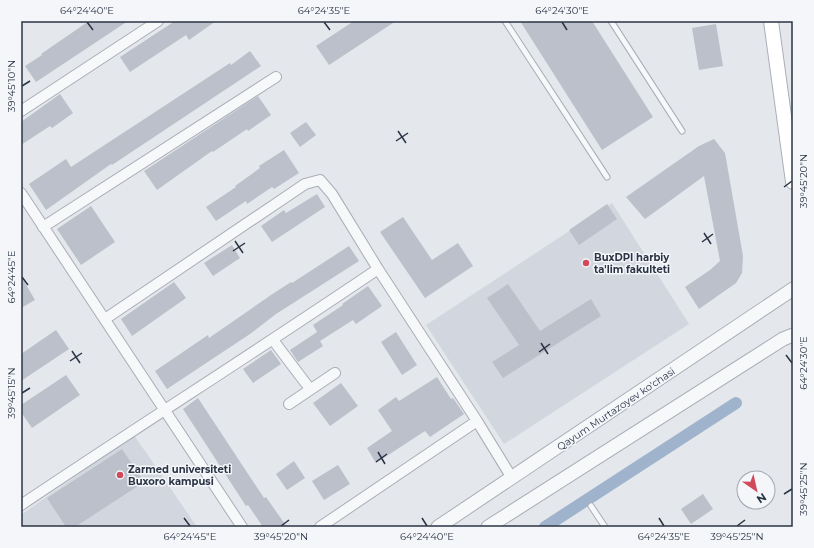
<svg xmlns="http://www.w3.org/2000/svg" width="814" height="548" viewBox="0 0 814 548" font-family="Montserrat,sans-serif">
  <style>
    .built { fill: #d2d6de }
    .lines { fill: none; stroke-linecap: round; stroke-linejoin: round }
    .canal { stroke: #9fb4cc; stroke-width: 12 }
    .building { fill: #bbc0ca }
    .service-casing { stroke: #a9aeb7; stroke-width: 7 }
    .minor-casing { stroke: #a9aeb7; stroke-width: 12 }
    .tertiary-casing { stroke: #a9aeb7; stroke-width: 15 }
    .secondary-casing { stroke: #a9aeb7; stroke-width: 16 }
    .service { stroke: #f7f8fa; stroke-width: 5 }
    .minor { stroke: #f7f8fa; stroke-width: 10 }
    .tertiary { stroke: #f7f8fa; stroke-width: 13 }
    .secondary { stroke: #fff; stroke-width: 14 }
    .ticks { fill: none; stroke: #2b3445; stroke-width: 1.5 }
    .poi-dot { fill: #d1495b; stroke: #f4f6f9; stroke-width: 1.5 }
    .labels { text-anchor: middle; dominant-baseline: central; stroke-width: 3; stroke-linejoin: round; paint-order: stroke }
    .poi-label { font-size: 10px; font-weight: bold; fill: #2b3445; stroke: #f4f6f9; text-anchor: start }
    .street-label { font-size: 10px; fill: #2b3445; stroke: #f4f6f9 }
    .neatline { fill: none; stroke: #2b3445; stroke-width: 1.5 }
    .ticks-label { font-size: 10px; text-anchor: middle; fill: #2b3445 }
  </style>
  <rect width="100%" height="100%" fill="#e4e7ec"/>
  <path class="built" d="M612 203 689 324 504 444 426 325Z
    M134 435 197 527H21V515Z"/>
  <g class="lines">
    <path class="canal" d="M545 527 736 403"/>
  </g>
  <path class="building" d="M89 21H128L36 82 25 66 42 55 41 54Z
    M175 21H216L189 40 186 35 130 72 120 57Z
    M354 21H396L329 65 316 46Z
    M520 21H592L653 117 602 150Z
    M716 24 723 66 699 70 692 28Z
    M250 51 261 66 112 165 111 164 46 210 29 184 66 159 71 167 230 63 231 65Z
    M60 94 73 113 52 128 50 126 21 145V122Z
    M258 96 271 115 248 131 247 129 213 152 212 151 157 190 144 171Z
    M306 122 316 135 300 147 290 133Z
    M714 139 725 153 743 256 742 273 736 283 699 309 685 287 710 270 720 261 704 176 645 219 626 197 699 146Z
    M284 150 299 173 274 189 272 187 247 204 246 201 216 221 206 207 236 187 235 186 260 168 259 166Z
    M317 194 325 207 272 242 261 226 284 210 286 213Z
    M607 204 617 219 579 245 569 230Z
    M91 206 115 242 81 265 57 229Z
    M403 217 432 260 458 243 473 266 425 298 380 232Z
    M232 245 240 258 213 276 204 263Z
    M349 246 359 261 276 314 250 334 167 389 155 371 208 335 209 338 271 295 291 282 292 283Z
    M21 276 35 300 21 308Z
    M174 282 186 298 132 336 121 319Z
    M508 284 540 331 591 299 601 316 503 378 492 362 519 345 487 298Z
    M368 286 382 306 356 324 353 320 320 341 323 346 298 362 290 350 317 332 313 325 343 305 342 304Z
    M56 330 69 349 21 381V354Z
    M396 332 417 365 402 375 381 342Z
    M271 350 281 364 253 383 243 369Z
    M66 375 80 395 32 428 21 412V405Z
    M437 377 451 399 453 398 464 414 430 437 425 431 376 463 367 448 392 431 378 410 396 397 399 401Z
    M341 383 358 406 330 426 313 403Z
    M198 398 264 498 266 497 287 527H263L248 505 246 506 183 409Z
    M122 449 144 482 75 527H66L47 498Z
    M294 461 305 478 287 490 276 474Z
    M338 465 350 484 324 500 312 481Z
    M703 494 713 509 691 524 681 509Z"/>
  <g class="lines">
    <g class="service-casing">
      <path id="service" d="M505 21 607 177
        M611 21 682 131
        M591 506 605 527"/>
    </g>
    <g class="minor-casing">
      <path id="minor" d="M21 111 158 21
        M21 193 242 527
        M43 227 276 77
        M105 319 305 184 320 180 332 194 378 269
        M273 340 310 389
        M289 404 335 373
        M21 505C140 425 260 349 378 269L477 421 512 478
        M320 527 477 421"/>
    </g>
    <g class="tertiary-casing">
      <path id="tertiary" d="M438 527 793 289
        M488 527 783 339 793 335"/>
    </g>
    <g class="secondary-casing">
      <path id="secondary" d="M771 21 793 182"/>
    </g>
    <use href="#service" class="service"/>
    <use href="#minor" class="minor"/>
    <use href="#tertiary" class="tertiary"/>
    <use href="#secondary" class="secondary"/>
  </g>
  <path class="ticks" d="M87 22 93 30M324 22 330 30M562 22 567 30M22 86 30 81M398 131 406 143M396 141 408 133M784 187 792 181M704 233 711 244M235 241 243 253M702 242 713 234M233 251 245 243M22 277 28 285M541 343 548 354M72 351 80 363M539 352 550 344M786 355 792 363M70 361 82 353M22 393 30 388M378 452 385 464M376 462 387 454M784 494 792 489M184 518 190 526M422 518 427 526M659 518 664 526M281 526 289 520M737 526 745 520"/>
  <g class="poi-dot">
    <circle cx="586" cy="263" r="4"/>
    <circle cx="120" cy="475" r="4"/>
  </g>
  <g class="labels">
    <g class="poi-label">
      <text x="594" y="257">BuxDPI harbiy<tspan x="594" dy="12">ta'lim fakulteti</tspan></text>
      <text x="128" y="469">Zarmed universiteti<tspan x="128" dy="12">Buxoro kampusi</tspan></text>
    </g>
    <g class="street-label">
      <text transform="translate(616 409) rotate(-34)">Qayum Murtazoyev ko'chasi</text>
    </g>
  </g>
  <rect width="814" height="548" fill="none" stroke="#f4f6f9" stroke-width="44"/>
  <g transform="translate(756 490) rotate(146)"><circle r="19" fill="#f4f6f9" stroke="#a4a8b1"/>
  <path d="M0-3L7 15L0 10L-7 15Z" fill="#d1495b"/>
  <text y="-6" font-size="11" font-weight="bold" text-anchor="middle" fill="#2b3445">N</text>
  </g>
  <rect x="22" y="22" width="770" height="504" class="neatline"/>
  <g class="ticks-label">
    <text x="87" y="14">64°24'40"E</text>
    <text x="324" y="14">64°24'35"E</text>
    <text x="562" y="14">64°24'30"E</text>
    <text transform="translate(11 86) rotate(-90)" y="4">39°45'10"N</text>
    <text transform="translate(803 181) rotate(-90)" y="4">39°45'20"N</text>
    <text transform="translate(11 277) rotate(-90)" y="4">64°24'45"E</text>
    <text transform="translate(803 363) rotate(-90)" y="4">64°24'30"E</text>
    <text transform="translate(11 393) rotate(-90)" y="4">39°45'15"N</text>
    <text transform="translate(803 489) rotate(-90)" y="4">39°45'25"N</text>
    <text x="190" y="540">64°24'45"E</text>
    <text x="281" y="540">39°45'20"N</text>
    <text x="427" y="540">64°24'40"E</text>
    <text x="664" y="540">64°24'35"E</text>
    <text x="737" y="540">39°45'25"N</text>
  </g>
</svg>
